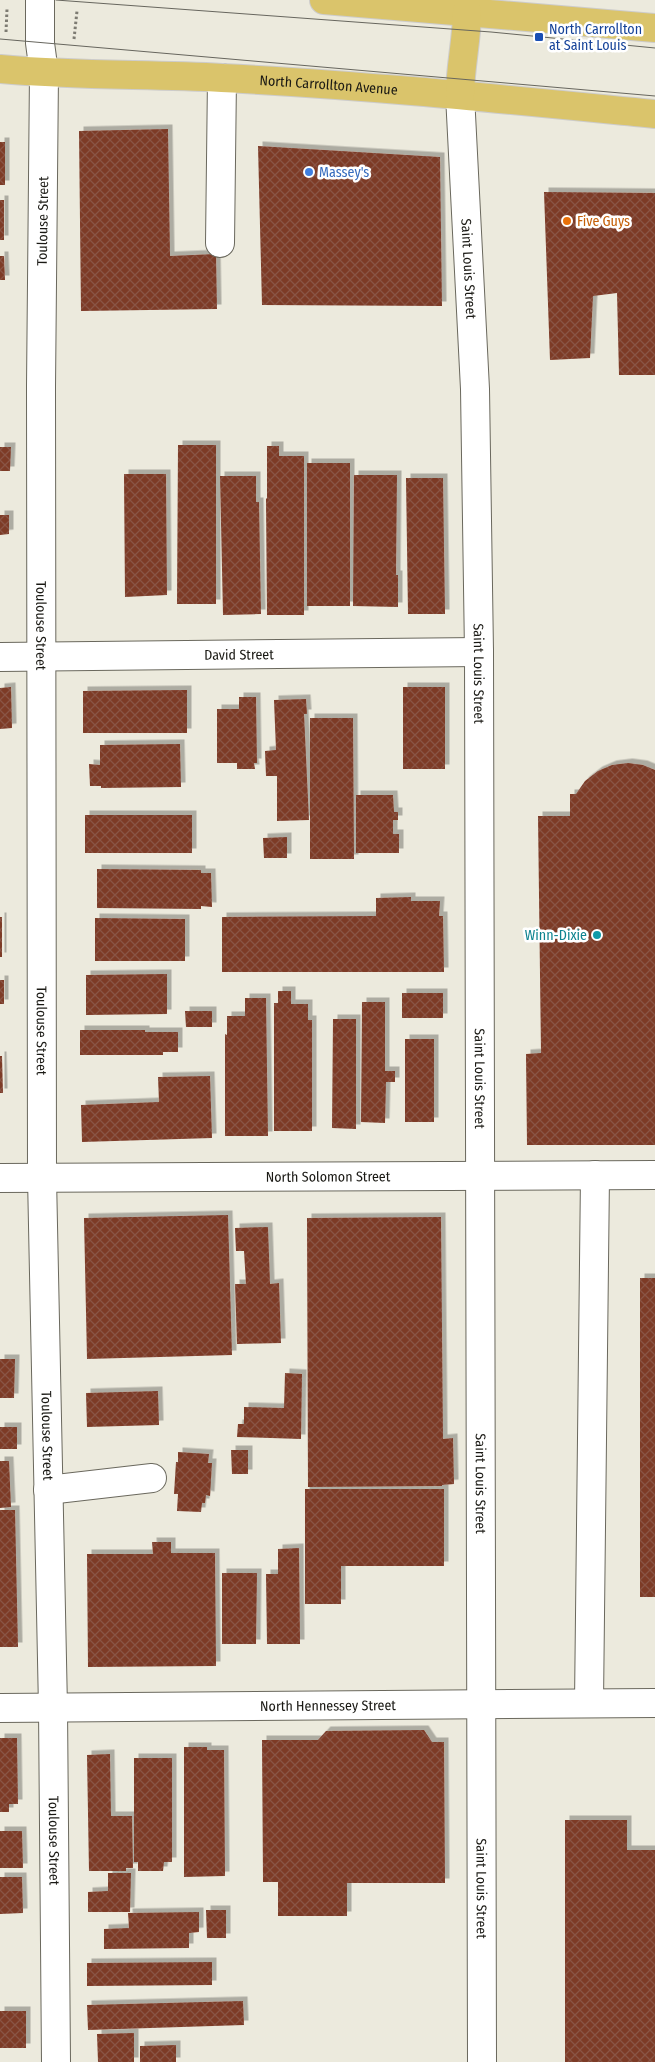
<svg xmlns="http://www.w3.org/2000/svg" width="655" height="2062" viewBox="0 0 655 2062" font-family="'Fira Sans Condensed',sans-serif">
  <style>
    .building { fill: url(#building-cross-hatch); filter: url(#shadow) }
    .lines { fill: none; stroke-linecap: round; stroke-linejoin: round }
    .minor-casing { stroke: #6a685d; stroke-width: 30 }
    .major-casing { stroke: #cdcccb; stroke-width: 30 }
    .path { stroke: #7d7b72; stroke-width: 3; stroke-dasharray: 2.5 2.5; stroke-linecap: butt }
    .minor { stroke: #fff; stroke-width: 28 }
    .major { stroke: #dac46b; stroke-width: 28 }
    .tram { stroke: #67665e; stroke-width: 1 }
    .transit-dot { fill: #1a4fb4; stroke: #fff; stroke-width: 2 }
    .shop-dot { fill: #3f7fe0; stroke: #fff; stroke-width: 2 }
    .food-dot { fill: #e8710a; stroke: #fff; stroke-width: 2 }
    .culture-dot { fill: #0f9aa8; stroke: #fff; stroke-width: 2 }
    .labels { text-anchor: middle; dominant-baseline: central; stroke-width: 5; stroke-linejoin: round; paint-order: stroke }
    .transit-label { font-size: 14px; fill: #164399; stroke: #fff; text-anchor: start }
    .street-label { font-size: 14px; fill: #1a1914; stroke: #fff }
    .shop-label { font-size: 14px; fill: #366cbe; stroke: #fff; text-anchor: start }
    .food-label { font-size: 14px; fill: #c56008; stroke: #fff; text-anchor: start }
    .culture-label { font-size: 14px; fill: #0d838f; stroke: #fff; text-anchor: end }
  </style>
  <defs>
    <pattern id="building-cross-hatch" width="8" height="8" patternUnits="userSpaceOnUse" patternTransform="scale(1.25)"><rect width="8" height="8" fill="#7d3a27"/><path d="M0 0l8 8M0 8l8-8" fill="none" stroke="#895444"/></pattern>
    <filter id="shadow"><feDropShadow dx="4.5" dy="-4.5" stdDeviation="0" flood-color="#0004"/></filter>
  </defs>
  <rect width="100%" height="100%" fill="#eceadd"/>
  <path class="building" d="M168 129 170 256 216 254 217 309 81 311 79 131Z
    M0 142H5V185H0Z
    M258 146 440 157 442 306 262 305Z
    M544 192 655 193V375H619L617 293 593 296 590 358 550 360Z
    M0 200H4V240H0Z
    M0 256H4L5 280H0Z
    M178 445H216V604H177Z
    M267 446H279V456H304V615H267L266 499 267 498Z
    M0 447H11L10 471H0Z
    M307 463H350V606H307Z
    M124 474H166L167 595 125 597Z
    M354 475H397L396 575H398V607L353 606Z
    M220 476H256V502H259L261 614 223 615Z
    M406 478H443L445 614H408Z
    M0 515H9V534L0 535Z
    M11 687 12 728 0 729V688Z
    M403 687H445V769H403Z
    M187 690V733H83V691Z
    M239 697H256L257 763H254L255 769H237V763H217V709H239Z
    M306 699 307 714H304L309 820 277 821V776H266L265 751 276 750 274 700Z
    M310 718H353L354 859H310Z
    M180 744 181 787 101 788V786H90L89 764 100 765V745Z
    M628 763 643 765 655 770V1145H527L526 1054 541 1053 538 816H570V794H576L585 781 598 771 612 765Z
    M356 795H393L394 812H398V820H393V834H399V853H356Z
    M85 815H192V853H85Z
    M287 837V858H264L263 838Z
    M97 869 201 870V873H211L212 907 201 906V909L97 908Z
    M411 897V901H440L439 916H443L444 972H222V917L376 916V898Z
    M0 917H2V957H0Z
    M95 918 185 919V961H95Z
    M167 974V1014L86 1015V975Z
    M0 980H4V1004H0Z
    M278 991H291V1004H308V1020H312V1131H274V1003H278Z
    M402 993H443V1018H402Z
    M245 998H266L268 1136H225V1034L227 1035V1016H245Z
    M362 1002H385V1071H395V1082H386L385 1123 361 1122Z
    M185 1011H212V1027H186Z
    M333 1019H356V1129L332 1128Z
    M80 1030H145V1032H178V1052H163V1055H80Z
    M405 1039H434V1122H405Z
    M0 1056H2L3 1093H0Z
    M210 1076 212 1138 82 1142 81 1105 159 1102 158 1077Z
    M228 1215 232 1355 87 1359 84 1218Z
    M441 1217 443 1439 453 1438 454 1484 442 1485V1486L308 1487 307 1218Z
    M268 1227 270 1284 279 1283 281 1343 237 1344 235 1284H246L244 1251H236L235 1228Z
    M640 1278H655V1597H640Z
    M0 1359H15L14 1398H0Z
    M285 1373 302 1374 301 1439 237 1437 238 1424H244V1407L284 1408Z
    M158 1391 159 1425 87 1427 86 1393Z
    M0 1427H17V1449H0Z
    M231 1450H248V1474H232Z
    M178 1452 209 1454 208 1463H212L210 1496 206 1495 205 1503H202L201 1512 177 1511 178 1494H174L176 1462H178Z
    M0 1461H9L11 1507 0 1508Z
    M305 1489H444V1566H341V1604H305Z
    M0 1510H15L18 1647H0Z
    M152 1542H171V1553H215L216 1666 88 1667 87 1554H153Z
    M299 1548 300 1644H267L266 1574H278V1549Z
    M222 1573H257L256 1644H222Z
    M424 1730 432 1742H444L445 1883H347V1916H278V1882H263L262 1740H318L326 1731Z
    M0 1738H17L18 1804H9V1812H0Z
    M184 1747H207V1750H224L225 1876 184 1877Z
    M110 1754 111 1816H132L133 1868H126V1871H89L87 1755Z
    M134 1758H172V1862H164L163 1871H138V1862H134Z
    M565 1820H627V1850H655V2062H565Z
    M0 1831H22L23 1868H0Z
    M108 1873H131L130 1912H88V1892L108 1891Z
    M0 1877H22L23 1913 0 1914Z
    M206 1910H226V1938H207Z
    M199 1912V1932L189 1933V1948L104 1949V1929L129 1928 128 1913Z
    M212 1962V1985L87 1986V1963Z
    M243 2001 244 2025 88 2030 87 2005Z
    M0 2011H26V2048H0Z
    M134 2033V2062H98L97 2034Z
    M176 2045V2062H140V2046Z"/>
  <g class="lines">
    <g class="minor-casing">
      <g id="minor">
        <path id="s1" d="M40 0V43L44 73 41 387 42 1177 53 1708 56 2062"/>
        <path id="s2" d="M460 95 475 389 479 652 482 2062"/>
        <path d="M220 243 222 78"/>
        <path id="s3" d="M0 657 479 652"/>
        <path id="s4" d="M0 1178 655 1175"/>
        <path d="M48 1490 152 1478"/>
        <path d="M589 1703 595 1175"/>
        <path id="s5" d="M0 1708 655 1703"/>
      </g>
    </g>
    <g class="major-casing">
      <g id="major">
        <path d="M324 0 655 28"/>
        <path id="s6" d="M0 69C74 76 148 74 222 78 367 85 511 100 655 114"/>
        <path d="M460 95C460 67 467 40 467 12"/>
      </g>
    </g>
    <path class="path" d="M6 32 7 9
      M74 39 77 11"/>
    <use href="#minor" class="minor"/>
    <use href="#major" class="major"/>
    <path class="tram" d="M56 0 491 32 655 48
      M0 39 655 96"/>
  </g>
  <rect class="transit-dot" x="534" y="32" width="10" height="10" rx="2.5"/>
  <circle class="shop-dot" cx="309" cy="172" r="5"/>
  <circle class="food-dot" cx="567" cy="221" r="5"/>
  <circle class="culture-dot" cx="597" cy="935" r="5"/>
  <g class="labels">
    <g class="transit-label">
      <text x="549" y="29">North Carrollton<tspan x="549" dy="16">at Saint Louis</tspan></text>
    </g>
    <g class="street-label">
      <text stroke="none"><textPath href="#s6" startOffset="329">North Carrollton Avenue</textPath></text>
      <text transform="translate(43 221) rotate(-89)">Toulouse Street</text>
      <text stroke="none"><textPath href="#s2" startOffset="174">Saint Louis Street</textPath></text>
      <text stroke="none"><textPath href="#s1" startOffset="626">Toulouse Street</textPath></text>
      <text stroke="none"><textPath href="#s3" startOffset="239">David Street</textPath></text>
      <text stroke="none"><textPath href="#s2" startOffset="579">Saint Louis Street</textPath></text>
      <text stroke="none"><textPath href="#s1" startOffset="1031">Toulouse Street</textPath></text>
      <text stroke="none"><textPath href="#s2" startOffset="984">Saint Louis Street</textPath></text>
      <text stroke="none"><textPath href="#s4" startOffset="328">North Solomon Street</textPath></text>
      <text stroke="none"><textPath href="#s1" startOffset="1436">Toulouse Street</textPath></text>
      <text stroke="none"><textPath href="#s2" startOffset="1389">Saint Louis Street</textPath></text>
      <text stroke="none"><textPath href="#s5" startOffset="328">North Hennessey Street</textPath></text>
      <text stroke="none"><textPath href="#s1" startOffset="1841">Toulouse Street</textPath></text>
      <text stroke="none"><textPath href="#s2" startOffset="1794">Saint Louis Street</textPath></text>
    </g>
    <g class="shop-label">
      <text x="319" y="172">Massey's</text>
    </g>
    <g class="food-label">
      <text x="577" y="221">Five Guys</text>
    </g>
    <g class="culture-label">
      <text x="587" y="935">Winn-Dixie</text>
    </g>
  </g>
</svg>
